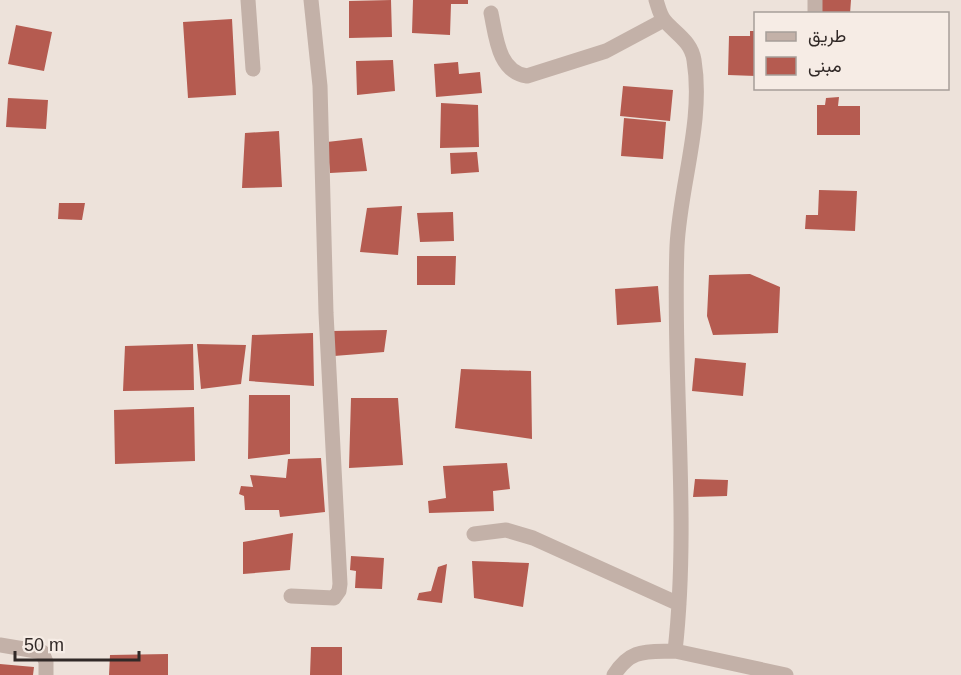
<svg xmlns="http://www.w3.org/2000/svg" width="961" height="675" viewBox="0 0 961 675" font-family="Helvetica,Vazirmatn,sans-serif">
  <style>
    .building { fill: #b55b50 }
    .lines { fill: none; stroke-linecap: round; stroke-linejoin: round }
    .street { stroke: #c3b1a8; stroke-width: 15 }
  </style>
  <rect width="100%" height="100%" fill="#ede2da"/>
  <path class="building" d="M391 0 392 37 349 38V1Z
    M413 0H468V4H451L450 35 412 33Z
    M820 0H851L850 14H819Z
    M232 19 236 95 188 98 183 22Z
    M16 25 52 32 44 71 8 64Z
    M750 31H756V76L728 75 729 36H750Z
    M393 60 395 91 357 95 356 61Z
    M458 62 459 74 480 72 482 93 436 97 434 64Z
    M623 86 673 90 670 121 620 116Z
    M839 97 838 106H860V135H817V105H825L826 98Z
    M8 98 48 100 46 129 6 127Z
    M441 103 478 105 479 147 440 148Z
    M624 118 666 122 663 159 621 156Z
    M279 131 282 187 242 188 245 133Z
    M362 138 367 171 330 173 327 142Z
    M477 152 479 172 451 174 450 153Z
    M819 190 857 191 855 231 805 229 806 215H818Z
    M59 203H85L82 220 58 219Z
    M402 206 398 255 360 252 367 208Z
    M453 212 454 241 420 242 417 213Z
    M417 256H456L455 285H417Z
    M750 274 780 287 778 333 713 335 707 316 709 275Z
    M658 286 661 322 617 325 615 289Z
    M387 330 384 352 334 356 331 331Z
    M313 333 314 386 249 381 252 335Z
    M193 344 194 390 123 391 125 346Z
    M197 344 246 345 241 384 201 389Z
    M695 358 746 363 743 396 692 391Z
    M461 369 531 371 532 439 455 428Z
    M249 395H290V454L248 459Z
    M351 398H398L403 465 349 468Z
    M194 407 195 461 115 464 114 410Z
    M321 458 325 512 280 517 279 510H245L244 496 239 494 241 486 253 487 250 475 286 478 288 459Z
    M507 463 510 489 493 491 494 511 429 513 428 501 446 498 443 466Z
    M695 479 728 480 727 496 693 497Z
    M293 533 290 570 243 574V542Z
    M351 556 384 558 382 589 355 588 356 571 350 570Z
    M472 561 529 563 523 607 474 598Z
    M447 564 442 603 417 600 419 593 431 591 438 567Z
    M311 647H342V675H310Z
    M168 654V675H109L110 655Z
    M0 664 34 667 33 675H0Z"/>
  <g class="lines">
    <path class="street" d="M248 0 253 69
      M656 0C658 6 660 16 665 21 676 34 691 41 694 60 704 121 680 185 677 246 672 381 690 517 675 651L786 675
      M815 0V14
      M491 13C496 36 498 72 527 76L606 51 664 20
      M474 534 506 530 533 538 679 604
      M291 596 334 598 339 591 340 584 326 313 320 86 311 0
      M0 645 42 652 46 662V675
      M614 675C631 648 646 652 675 651"/>
  </g>
  <rect x="754" y="12" width="195" height="78" fill="#f6ece5" stroke="#a79e99" stroke-width="1.5"/>
  <rect x="766" y="32" width="30" height="9" fill="#c3b1a8" stroke="#a79e99" stroke-width="1.5"/>
  <text x="808" y="42" font-size="18" fill="#312927">طريق</text>
  <rect x="766" y="57" width="30" height="18" fill="#b55b50" stroke="#a79e99" stroke-width="1.5"/>
  <text x="808" y="72" font-size="18" fill="#312927">مبنى</text>
  <path d="M15 651v9h124v-9" fill="none" stroke="#312927" stroke-width="3"/>
  <text x="24" y="651" font-size="18" fill="#312927" stroke="#f6ece5" stroke-width="4.5" paint-order="stroke">50 m</text>
</svg>
